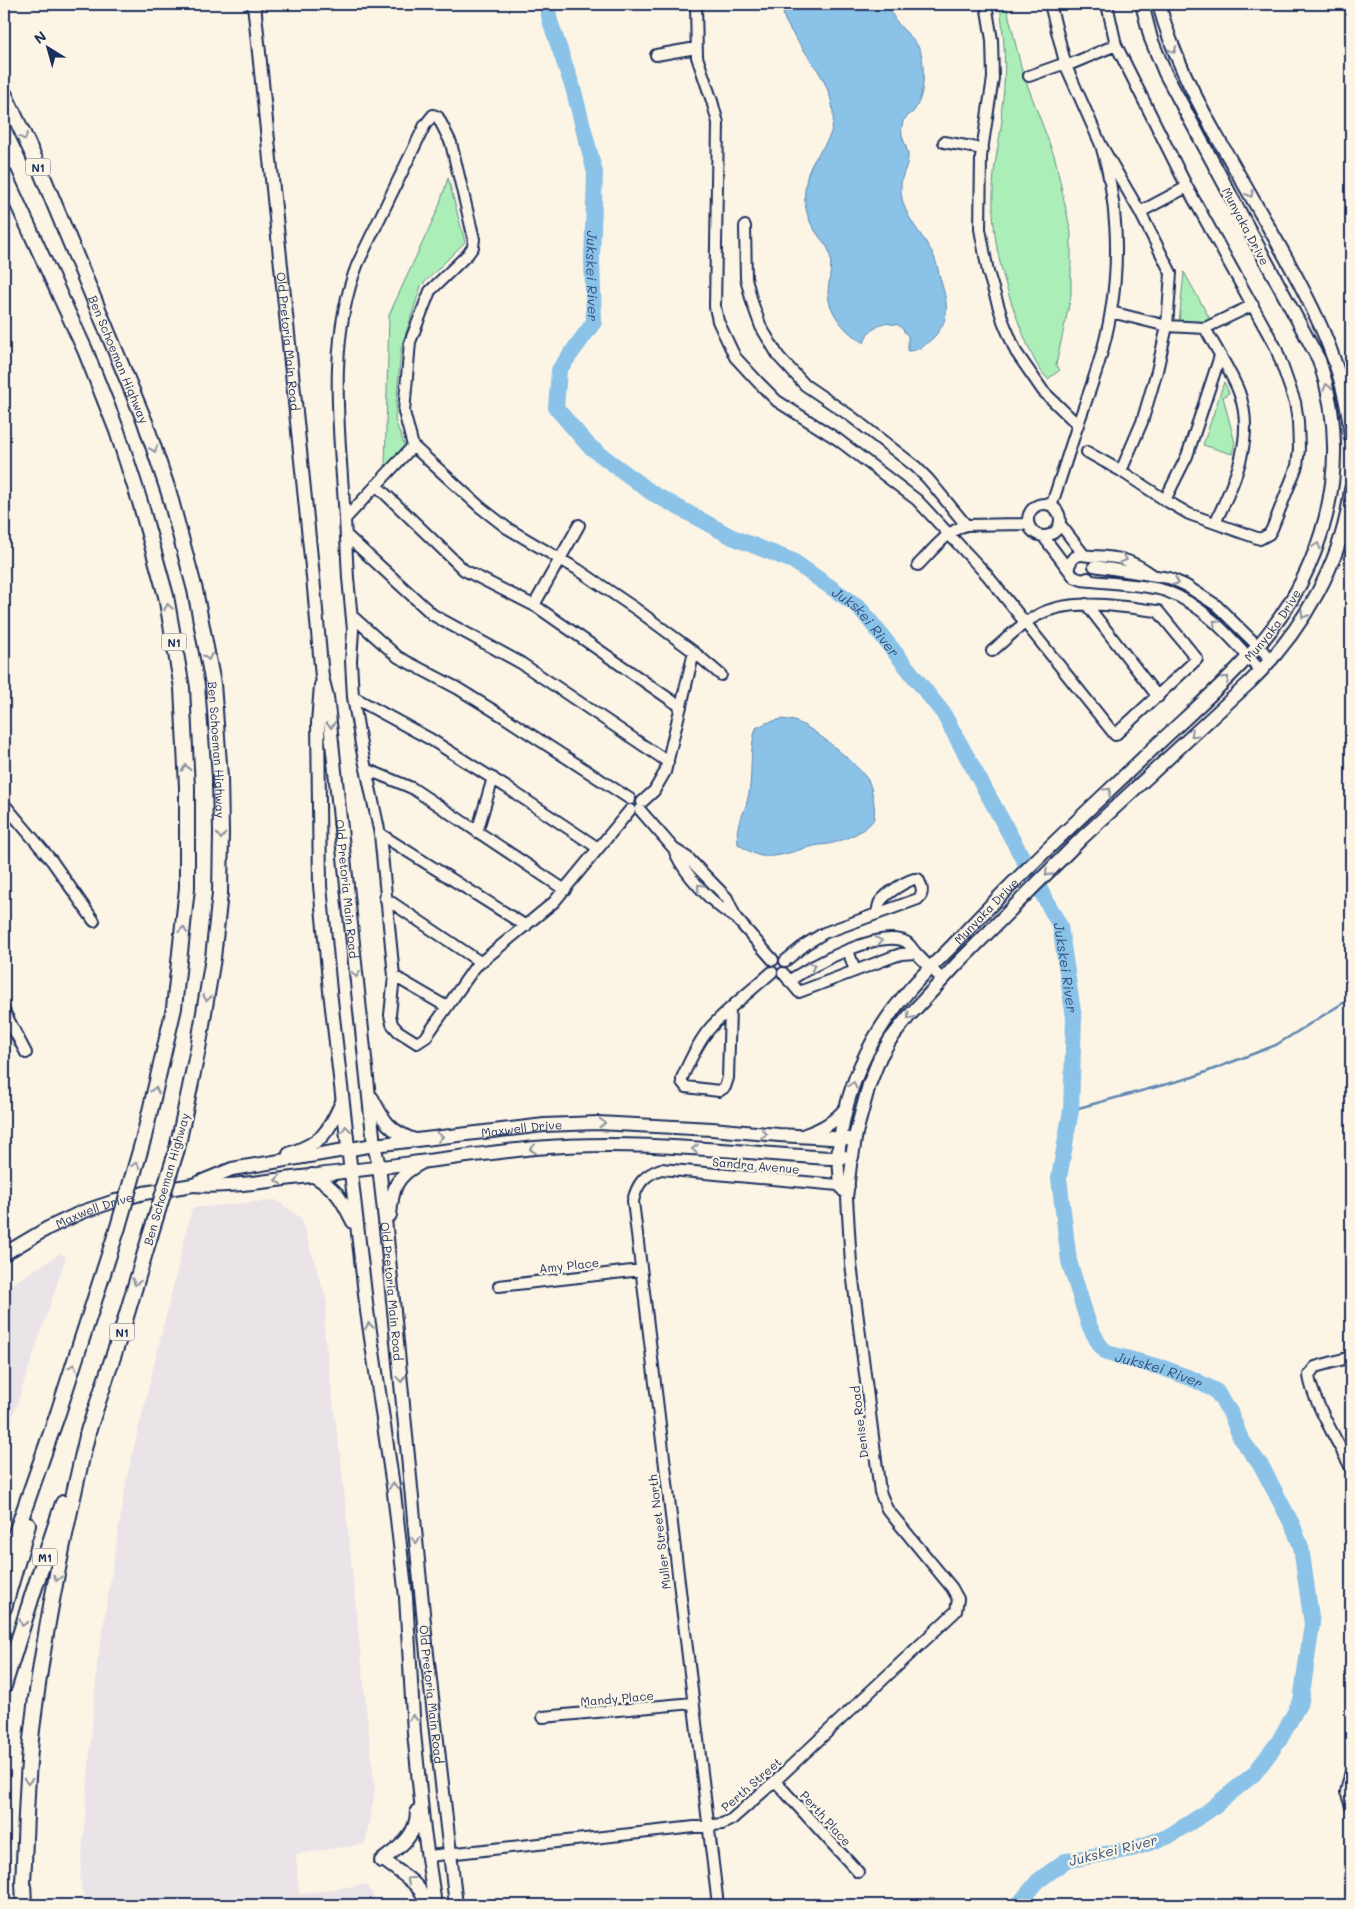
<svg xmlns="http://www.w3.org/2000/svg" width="1355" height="1909" viewBox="0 0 1355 1909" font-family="Mali,sans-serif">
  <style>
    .built { fill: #eae4e8 }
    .green { fill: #abeeb8; stroke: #638e8b }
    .water { fill: #8ac2e8; stroke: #5e87b1 }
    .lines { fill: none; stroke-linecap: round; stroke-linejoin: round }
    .stream { stroke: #5e87b1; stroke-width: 2.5 }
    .river { stroke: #8ac2e8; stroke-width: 16 }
    .minor-casing { stroke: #1b2f5e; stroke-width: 14 }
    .major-casing { stroke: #1b2f5e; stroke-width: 16 }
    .highway-casing { stroke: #1b2f5e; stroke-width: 18 }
    .minor { stroke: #fcf5e5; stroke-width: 10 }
    .major { stroke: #fcf5e5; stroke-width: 12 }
    .highway { stroke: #fcf5e5; stroke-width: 14 }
    .highway-bridge-casing { stroke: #1b2f5e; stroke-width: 18; stroke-linecap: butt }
    .highway-bridge { stroke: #fcf5e5; stroke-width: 14 }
    .oneway { stroke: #8c92a2 }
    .labels { text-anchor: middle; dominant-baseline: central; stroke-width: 4.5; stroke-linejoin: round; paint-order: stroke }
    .shield { fill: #fcf5e5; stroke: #5e6a86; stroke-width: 1 }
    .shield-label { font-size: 11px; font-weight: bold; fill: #1b2f5e }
    .street-label { font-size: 12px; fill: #1b2f5e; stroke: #fcf5e5 }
    .water-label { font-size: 14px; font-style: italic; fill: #375480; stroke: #fcf5e5 }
  </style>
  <rect width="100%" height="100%" fill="#fcf5e5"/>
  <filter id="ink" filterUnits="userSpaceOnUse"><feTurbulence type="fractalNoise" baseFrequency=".02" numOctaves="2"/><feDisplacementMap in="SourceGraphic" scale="10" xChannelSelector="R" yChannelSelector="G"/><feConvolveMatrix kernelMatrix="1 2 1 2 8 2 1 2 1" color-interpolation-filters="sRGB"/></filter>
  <g filter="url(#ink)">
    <path class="built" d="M276 1200 301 1218 327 1302 324 1329 341 1462 375 1791 365 1844 296 1854 299 1894 367 1884 378 1905H85L80 1878 97 1665 127 1476 192 1208Z
      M61 1253 66 1257 4 1443V1289Z"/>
    <path class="green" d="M1000 4H1006L1022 71 1055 158 1071 233V296L1056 365 1060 370 1048 379C1035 367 1028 345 1021 329 1004 285 991 240 993 192 993 168 999 144 1002 120 1000 109 1004 97 1004 85 1006 58 1003 31 1000 4Z
      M448 178 465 242 421 286 401 349 395 420 405 447 385 467 389 315 438 209Z
      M1184 272 1211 321 1203 325 1179 323Z
      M1224 382 1229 393 1223 397 1235 443 1232 454 1203 445Z"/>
    <path class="water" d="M781 4H889C892 27 917 36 921 53 925 70 925 97 913 112 910 115 904 118 903 122 898 135 907 144 908 155 909 165 901 175 901 185 899 211 920 231 932 252 936 260 938 269 940 278 947 301 952 317 934 337 928 343 917 352 908 351V336L899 325 883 323 868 333 864 343C847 334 828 313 828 292 829 279 833 264 829 251 826 243 820 239 816 232 804 215 802 194 808 174 815 151 836 141 833 112 830 76 802 53 786 22 783 17 783 10 781 4Z
      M782 719C787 720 793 720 797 722 814 728 858 765 868 780 872 787 876 810 874 818 870 830 840 842 829 844 822 845 816 845 810 847 793 851 779 858 761 856 753 854 745 849 738 844 735 823 742 820 747 802 754 778 748 751 756 728L766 723Z"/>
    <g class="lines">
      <path class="stream" d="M1071 1110 1193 1077 1276 1045 1351 998"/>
      <path class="river" id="s1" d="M547 4 550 21 573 88 595 173 592 259 594 322 559 370 556 408 589 446 652 493 732 537 793 561 859 607 943 713 1060 926 1074 1018 1071 1110 1059 1178 1069 1261 1089 1325 1099 1344 1107 1353 1163 1368 1193 1379 1216 1391 1230 1412 1241 1439 1262 1467 1293 1526 1301 1547 1312 1624 1301 1701 1279 1741 1254 1774 1207 1812 1167 1837 1132 1849 1065 1861 1038 1881 1018 1905"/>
      <g class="minor-casing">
        <path id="minor" d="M696 4 697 57 712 101 718 123 715 307 718 321 735 357 758 382 777 401 837 439 917 500 987 575 1115 735 1197 659 1158 611C1121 607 1072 597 1038 615 1021 623 1007 639 992 651
          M986 4 992 40 993 78 981 157 980 229 988 272 1003 321 1016 352 1043 391 1078 425
          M1050 4 1066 66 1101 145
          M656 55 696 48
          M1029 76 1060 65 1066 66 1116 45
          M944 142 983 149
          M1140 212 1187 187
          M745 226 746 278 752 302 761 327 779 357 805 385 852 417 916 467 928 479 966 525
          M1111 312 1167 326 1205 328 1253 305
          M1205 328C1216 349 1230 370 1239 392 1256 438 1234 483 1215 523
          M413 446 345 519 348 578 353 630 351 661 353 697 362 750 380 834 394 976 390 1015 392 1024 398 1031 417 1043 426 1037 475 967 554 902 630 810
          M1087 452 1121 471 1165 500 1189 514 1260 539 1269 534 1272 529 1297 466 1299 449 1298 421 1295 402 1276 348 1187 187 1116 45 1107 4
          M376 485 464 570 537 607 681 707
          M1165 500 1187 456 1220 356
          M1028 520a16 16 0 1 1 32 0a16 16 0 1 1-32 0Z
          M1052 504C1061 477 1069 451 1078 424 1091 387 1105 350 1111 311 1120 257 1117 197 1101 145L1140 212 1171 273 1167 326 1157 371 1142 422 1121 471
          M345 519C340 436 326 342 358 263L425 125 433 115 438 117 451 143 474 239 473 247 468 254 430 291 410 342 404 412 413 446 480 507 507 528 577 569 636 609 694 652 721 675
          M1060 524 1084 555
          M346 535 433 615 521 663 668 762
          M1043 536 1074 577 1082 580 1088 578
          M918 565C932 551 947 531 966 525L1028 524
          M1094 566 1169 578 1185 585 1216 605 1272 660
          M1069 570V566L1073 558C1080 553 1084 556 1092 556 1119 557 1131 559 1153 575
          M1082 580C1105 583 1146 584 1166 591 1206 606 1233 640 1261 671
          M1086 604 1158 697
          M534 605 579 525
          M352 616 398 657 457 688 504 717 630 799
          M353 697 430 739 506 787 598 848
          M366 769 412 788 565 890
          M642 802 654 791 665 772 694 652
          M4 804 52 861 94 921
          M640 810 674 849 688 858 727 898 736 918 773 960
          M477 832 493 778
          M380 834 526 926
          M674 849C681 871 715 907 736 918
          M385 898 480 962
          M848 950 855 971
          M785 961 806 944 824 933 918 899C924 894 922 886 918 879 911 877 885 894 880 902 878 905 878 909 877 914
          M783 973 799 992 892 957 901 954 916 953
          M394 976 447 1007
          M789 981C810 966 881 928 906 942 910 944 912 949 916 953 924 962 934 971 943 980
          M730 1009 728 1078 725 1087 719 1091 686 1087 682 1082V1078C689 1062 699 1040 711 1027 729 1007 752 990 772 972
          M4 1011 26 1053
          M838 1157 840 1186 843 1191
          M499 1286 641 1270
          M1351 1357 1315 1367 1309 1375C1311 1398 1340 1446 1351 1468
          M543 1717 693 1703
          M1351 1771 1346 1792 1351 1806
          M775 1781 858 1872
          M429 1856 722 1824 732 1819 775 1781 956 1611 958 1599 952 1588 887 1509 880 1492 851 1264 847 1198 852 1157
          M718 1905 633 1201C637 1184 644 1175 661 1169L849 1186"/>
      </g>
      <g class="major-casing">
        <g id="major">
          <path id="s2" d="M254 4 313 577 322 677 327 697 330 723 374 1145 379 1166 387 1238 427 1654 456 1905"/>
          <path d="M1159 4C1171 51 1193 93 1216 135 1236 170 1256 205 1276 240 1311 302 1345 365 1351 437"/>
          <path d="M321 685 318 723 320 886 330 991 367 1311 394 1493 406 1597 414 1733 424 1831 435 1905"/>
          <path d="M372 1098C383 1120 390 1132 415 1140"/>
          <path d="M805 1135C822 1129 835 1122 846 1108"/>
          <path d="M289 1154C323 1142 327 1134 342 1102"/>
          <path id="s3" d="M838 1157C844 1091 867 1038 911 988 925 972 941 958 956 942 1015 878 1079 819 1142 759 1177 725 1216 692 1249 656 1324 575 1355 466 1319 360L1165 73 1151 39 1142 4"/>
          <path d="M312 1175C337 1189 341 1198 353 1222"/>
          <path d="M193 1185C232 1188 271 1180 310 1176 385 1167 460 1156 535 1148 633 1139 733 1152 831 1158L852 1157 856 1133 869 1085 880 1057 890 1040 908 1017 957 964 1082 838 1250 682C1302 631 1343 562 1351 489"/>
          <path d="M390 1215C392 1189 396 1175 421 1163"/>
          <path id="s4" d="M4 1254 48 1228 82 1212 112 1202 144 1193 193 1185 232 1169 374 1145 544 1125 598 1123 712 1129 779 1135 848 1139"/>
          <path d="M381 1861C400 1847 417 1836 417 1811"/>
          <path d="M385 1861C401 1874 422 1884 427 1905"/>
        </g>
      </g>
      <g class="highway-casing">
        <g id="highway">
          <path id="s5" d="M4 93 41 172 145 422 169 493 195 590 213 684 220 777 221 832 220 893 213 958 198 1049 177 1149"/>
          <path d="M4 174 85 350 117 431 140 502 166 596 182 688 187 787V888L174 1008 144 1137"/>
          <path d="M87 1435 123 1327 150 1236"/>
          <path d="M4 1567 58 1413 118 1227"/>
          <path d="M4 1608 28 1525"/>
          <path d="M4 1686 33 1593 63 1503"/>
          <path d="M24 1905 23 1882C26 1831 26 1780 32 1730 44 1628 65 1528 89 1428"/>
        </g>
      </g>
      <use href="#minor" class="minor"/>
      <use href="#major" class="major"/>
      <use href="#highway" class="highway"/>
      <g class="highway-bridge-casing">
        <path id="highway-bridge" d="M118 1227 144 1137
          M150 1236 177 1149"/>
      </g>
      <use href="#highway-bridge" class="highway-bridge"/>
    </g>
    <defs><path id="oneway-chevron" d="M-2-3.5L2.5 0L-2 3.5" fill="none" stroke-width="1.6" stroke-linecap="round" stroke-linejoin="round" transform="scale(1.25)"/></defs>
    <g class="oneway">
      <use href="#oneway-chevron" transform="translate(1173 50) rotate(69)"/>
      <use href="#oneway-chevron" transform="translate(24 137) rotate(65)"/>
      <use href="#oneway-chevron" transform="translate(1250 194) rotate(61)"/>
      <use href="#oneway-chevron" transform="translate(1327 387) rotate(-104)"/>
      <use href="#oneway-chevron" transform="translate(154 449) rotate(71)"/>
      <use href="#oneway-chevron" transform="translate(1317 546) rotate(-72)"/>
      <use href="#oneway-chevron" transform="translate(1124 559) rotate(17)"/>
      <use href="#oneway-chevron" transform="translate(1176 582) rotate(23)"/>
      <use href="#oneway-chevron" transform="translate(168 607) rotate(-100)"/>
      <use href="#oneway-chevron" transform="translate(1304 615) rotate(123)"/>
      <use href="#oneway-chevron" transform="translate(1216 623) rotate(-135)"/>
      <use href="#oneway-chevron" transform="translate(208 657) rotate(79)"/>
      <use href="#oneway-chevron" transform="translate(1226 679) rotate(-44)"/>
      <use href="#oneway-chevron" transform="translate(331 725) rotate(83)"/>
      <use href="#oneway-chevron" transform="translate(1194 734) rotate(137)"/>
      <use href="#oneway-chevron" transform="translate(186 768) rotate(-93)"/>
      <use href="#oneway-chevron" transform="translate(1108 791) rotate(-44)"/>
      <use href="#oneway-chevron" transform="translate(221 836) rotate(90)"/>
      <use href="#oneway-chevron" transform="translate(1048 873) rotate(135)"/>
      <use href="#oneway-chevron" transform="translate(700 887) rotate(-133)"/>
      <use href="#oneway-chevron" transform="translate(183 930) rotate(-84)"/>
      <use href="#oneway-chevron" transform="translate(879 941) rotate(-13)"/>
      <use href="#oneway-chevron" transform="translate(812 966) rotate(-27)"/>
      <use href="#oneway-chevron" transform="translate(356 974) rotate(85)"/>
      <use href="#oneway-chevron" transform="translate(207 998) rotate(100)"/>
      <use href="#oneway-chevron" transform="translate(910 1016) rotate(131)"/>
      <use href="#oneway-chevron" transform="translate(853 1085) rotate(-72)"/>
      <use href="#oneway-chevron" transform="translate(155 1090) rotate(-77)"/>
      <use href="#oneway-chevron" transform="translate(602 1123) rotate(1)"/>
      <use href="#oneway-chevron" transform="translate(346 1129) rotate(-97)"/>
      <use href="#oneway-chevron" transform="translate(764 1134) rotate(5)"/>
      <use href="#oneway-chevron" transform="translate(440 1137) rotate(-7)"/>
      <use href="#oneway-chevron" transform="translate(533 1149) rotate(174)"/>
      <use href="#oneway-chevron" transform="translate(695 1149) rotate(-176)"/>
      <use href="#oneway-chevron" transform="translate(136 1165) rotate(-74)"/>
      <use href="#oneway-chevron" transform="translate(278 1180) rotate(173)"/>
      <use href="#oneway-chevron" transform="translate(136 1282) rotate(106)"/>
      <use href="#oneway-chevron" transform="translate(369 1326) rotate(-99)"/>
      <use href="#oneway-chevron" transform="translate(73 1367) rotate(-72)"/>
      <use href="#oneway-chevron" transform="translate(401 1379) rotate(85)"/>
      <use href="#oneway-chevron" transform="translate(393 1486) rotate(-98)"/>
      <use href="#oneway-chevron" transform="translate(416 1540) rotate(85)"/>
      <use href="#oneway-chevron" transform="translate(57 1578) rotate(101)"/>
      <use href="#oneway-chevron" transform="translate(23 1623) rotate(107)"/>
      <use href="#oneway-chevron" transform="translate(413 1718) rotate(-93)"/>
      <use href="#oneway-chevron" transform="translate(28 1781) rotate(93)"/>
      <use href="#oneway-chevron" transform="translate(410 1880) rotate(-144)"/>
    </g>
  </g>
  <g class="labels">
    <g class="shield">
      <rect x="25.5" y="158.5" width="25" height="17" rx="4"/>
      <rect x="161.5" y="633.5" width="25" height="17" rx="4"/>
      <rect x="109.5" y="1323.5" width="25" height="17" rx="4"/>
      <rect x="32.5" y="1548.5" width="25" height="17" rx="4"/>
    </g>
    <g class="shield-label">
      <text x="38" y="167">N1</text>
      <text x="174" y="642">N1</text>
      <text x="122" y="1332">N1</text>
      <text x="45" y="1557">M1</text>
    </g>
    <g class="street-label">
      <text transform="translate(1246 226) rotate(62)">Munyaka Drive</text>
      <text stroke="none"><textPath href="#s2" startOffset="339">Old Pretoria Main Road</textPath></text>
      <text stroke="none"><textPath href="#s5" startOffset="290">Ben Schoeman Highway</textPath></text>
      <text stroke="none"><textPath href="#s3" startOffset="700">Munyaka Drive</textPath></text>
      <text stroke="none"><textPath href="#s5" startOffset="695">Ben Schoeman Highway</textPath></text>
      <text stroke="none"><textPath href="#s2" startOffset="890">Old Pretoria Main Road</textPath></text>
      <text stroke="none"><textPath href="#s3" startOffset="295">Munyaka Drive</textPath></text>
      <text stroke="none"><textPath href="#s4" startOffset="538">Maxwell Drive</textPath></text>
      <text transform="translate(756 1165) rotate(5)">Sandra Avenue</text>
      <text transform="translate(166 1179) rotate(-74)">Ben Schoeman Highway</text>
      <text stroke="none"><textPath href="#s4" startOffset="101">Maxwell Drive</textPath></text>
      <text transform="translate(569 1265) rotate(-6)">Amy Place</text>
      <text stroke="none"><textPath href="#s2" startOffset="1295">Old Pretoria Main Road</textPath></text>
      <text transform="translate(859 1422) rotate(-97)">Denise Road</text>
      <text transform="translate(659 1532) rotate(-97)">Muller Street North</text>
      <text stroke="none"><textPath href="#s2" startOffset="1700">Old Pretoria Main Road</textPath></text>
      <text transform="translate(617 1698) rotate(-5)">Mandy Place</text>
      <text transform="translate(751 1784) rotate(-41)">Perth Street</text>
      <text transform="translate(826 1818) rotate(48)">Perth Place</text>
    </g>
    <g class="water-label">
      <text stroke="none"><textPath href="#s1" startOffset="279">Jukskei River</textPath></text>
      <text stroke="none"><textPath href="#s1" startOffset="804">Jukskei River</textPath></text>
      <text stroke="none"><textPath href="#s1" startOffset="1209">Jukskei River</textPath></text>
      <text stroke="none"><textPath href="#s1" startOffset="1660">Jukskei River</textPath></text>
      <text transform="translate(1113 1850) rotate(-14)">Jukskei River</text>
    </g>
  </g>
  <rect width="1355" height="1909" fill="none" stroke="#fcf5e5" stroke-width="20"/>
  <rect x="10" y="10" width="1335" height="1889" fill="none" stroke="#1b2f5e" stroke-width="2" filter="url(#ink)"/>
  <g transform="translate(48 48) rotate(323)" stroke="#fcf5e5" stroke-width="4" paint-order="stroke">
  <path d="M0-4L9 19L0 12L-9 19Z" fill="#1b2f5e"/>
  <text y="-8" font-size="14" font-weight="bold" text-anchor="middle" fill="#1b2f5e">N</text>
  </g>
</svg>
